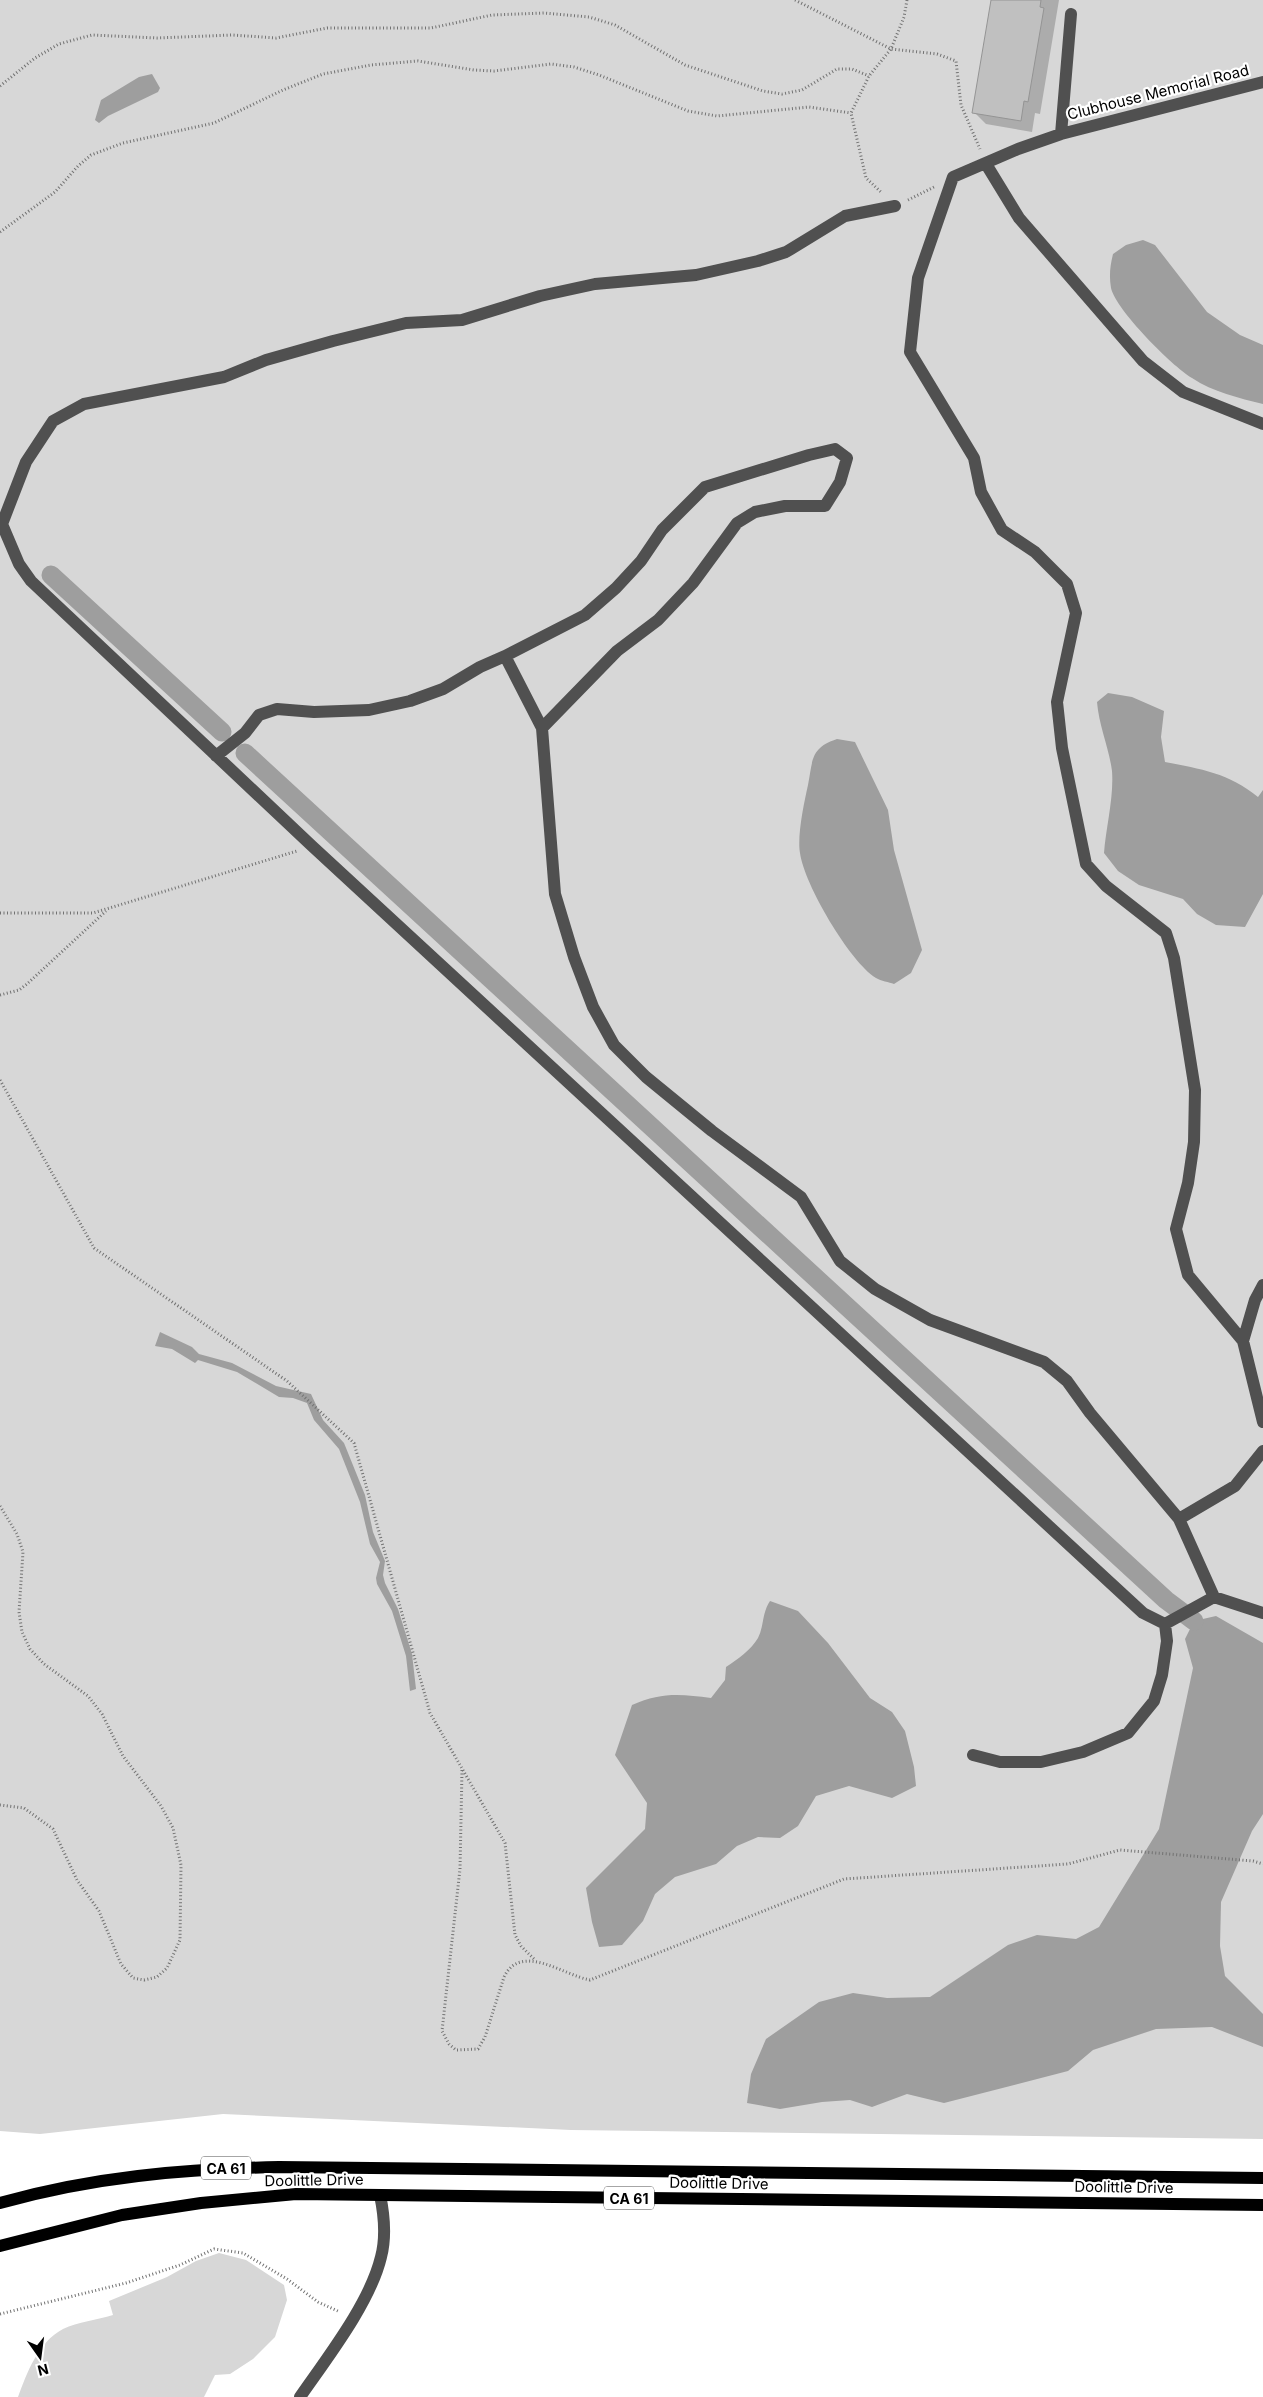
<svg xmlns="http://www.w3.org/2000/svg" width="1263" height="2397" viewBox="0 0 1263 2397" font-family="Inter,sans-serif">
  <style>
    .green { fill: #d7d7d7 }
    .water { fill: #9e9e9e }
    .shadow { fill: #0003 }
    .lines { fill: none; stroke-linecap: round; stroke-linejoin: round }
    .canal { stroke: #9e9e9e; stroke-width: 19 }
    .building { fill: #c0c0c0; stroke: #949494 }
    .path { stroke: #727272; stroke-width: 3; stroke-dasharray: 1 2.5; stroke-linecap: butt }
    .minor { stroke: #505050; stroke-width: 12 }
    .major { stroke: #000; stroke-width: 12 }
    .labels { text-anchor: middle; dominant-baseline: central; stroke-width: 4.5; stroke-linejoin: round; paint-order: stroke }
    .shield { fill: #fff; stroke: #4c4c4c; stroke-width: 1 }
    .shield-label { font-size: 14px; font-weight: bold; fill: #000 }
    .street-label { font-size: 15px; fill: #000; stroke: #fff }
  </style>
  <rect width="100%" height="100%" fill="#fff"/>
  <path class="green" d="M0 0H1263V2139L571 2130 223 2114 40 2134 0 2131Z
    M219 2253 246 2260 284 2285 287 2300 275 2337 253 2359 230 2374 215 2375 204 2397H18C27 2373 38 2342 63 2329 78 2322 97 2320 113 2315L109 2301 167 2277 196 2261Z"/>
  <path class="water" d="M152 74 160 88 158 92 108 116 99 123 95 120 101 100 139 77Z
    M1143 240 1155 245 1207 312 1240 335 1263 345V404C1239 398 1213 392 1192 378 1172 366 1116 310 1111 288 1109 276 1110 266 1113 254L1126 245Z
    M1108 693 1132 697 1164 711 1161 737 1165 762C1201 769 1229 773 1258 797L1263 790V894L1245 927 1216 925 1197 914 1183 899 1139 885 1118 871 1104 853C1106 827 1114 797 1112 771 1109 748 1099 726 1097 702Z
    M837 739 855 742 888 810 894 850 922 950 911 973 894 984C889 982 881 981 876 978 850 962 804 884 800 853 797 836 804 803 808 785 813 760 810 748 837 739Z
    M160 1332 192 1347 199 1354 232 1363 276 1386 311 1394 323 1420 344 1443 365 1495 373 1532 385 1561 383 1575 385 1583 398 1609 412 1654 416 1689 410 1691 406 1656 392 1611 377 1584 376 1578 380 1562 370 1544 360 1502 339 1449 314 1420 307 1403 293 1398 279 1397 237 1372 198 1360 195 1363 172 1349 155 1346Z
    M770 1601 798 1611 828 1643 870 1698 892 1712 905 1731 914 1767 916 1786 892 1798 849 1786 816 1796 798 1826 780 1838 758 1837 737 1846 716 1864 675 1877 655 1894 643 1921 622 1945 599 1947 592 1922 586 1888 645 1829 647 1803 615 1755 632 1705C661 1692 681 1694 711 1698L725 1680 726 1667C738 1659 751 1650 758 1638 764 1626 762 1613 770 1601Z
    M1216 1616 1263 1643V1814L1252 1831 1221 1902 1220 1946 1225 1976 1263 2014V2047L1212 2027 1156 2029 1093 2050 1068 2071 944 2103 907 2094 872 2107 850 2100 822 2102 780 2109 747 2103 751 2074 766 2039 819 2002 853 1993 887 1998 930 1997 1008 1945 1037 1935 1076 1939 1099 1927 1159 1829 1193 1668 1185 1639 1194 1621Z"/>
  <path class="shadow" d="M992 0H1059L1040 114 1035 113 1032 132 986 124 974 112Z"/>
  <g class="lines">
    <path class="canal" d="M51 575 222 732
      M245 753 1166 1600 1194 1621"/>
  </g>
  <path class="building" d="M991 0H1041L1040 7 1044 8 1028 102 1024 101 1021 121 972 113Z"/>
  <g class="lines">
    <path class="path" d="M795 0 891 49 869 76 851 113 866 178 882 193
      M907 0 904 17 891 49 937 54 956 61 961 105 980 149
      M0 86 35 58 59 44 92 35 157 38 232 35 276 38 327 28H431L492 15 544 13 589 17 615 25 685 65 763 91 782 94 802 90 837 69H852L869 76
      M908 200 934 187
      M0 232 55 192 78 166 91 155 123 143 214 123 283 90 323 74 371 65 418 61 474 70 494 71 551 64 574 67 599 75 688 111 717 116 809 107 851 113
      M0 913H93L297 851
      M0 995 19 990 27 984 106 911
      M0 1080 94 1248 287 1381 354 1443 430 1713 505 1843 515 1935 521 1946 535 1960
      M0 1506 17 1534 23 1552 19 1612 22 1632 30 1649 44 1664 88 1696 102 1714 123 1756 161 1806 173 1828 181 1865 180 1940 167 1968 157 1977 144 1980 133 1978 121 1964 99 1911 77 1880 53 1829 24 1808 0 1805
      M462 1770 460 1869 442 2031 449 2044 456 2050 478 2049 485 2037 504 1977C521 1942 563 1975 590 1980L844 1879 1068 1864 1120 1850 1253 1861 1263 1864
      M0 2314 126 2283 180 2265 214 2249 243 2253 287 2279 318 2302 340 2312"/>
    <path class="minor" d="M1263 82 1061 134 1018 149 953 177 918 278 910 352 974 458 981 492 1002 530 1035 552 1067 584 1076 613 1057 702 1062 748 1086 864 1106 886 1166 933 1174 958 1195 1090 1194 1142 1188 1183 1176 1229 1188 1275 1243 1341 1263 1422
      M1061 134 1071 14
      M986 164 1019 218 1143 361 1183 392 1263 424
      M895 206 845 216 786 252 758 261 696 275 595 284 540 296 462 320 406 323 333 341 266 360 224 377 84 404 53 421 26 462 2 524 19 564 31 581 312 846 1143 1613 1165 1624
      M542 728 555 894 574 957 593 1007 614 1045 646 1077 712 1131 801 1197 840 1261 875 1289 930 1320 1044 1362 1067 1381 1090 1413 1179 1519 1214 1597
      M216 756 245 733 259 715 277 709 314 712 369 710 410 701 443 689 480 667 505 656 542 728 617 651 658 620 693 583 737 523 755 512 785 506H825L840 482 847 458 835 449 809 455 705 487 662 530 641 561 616 588 585 615 505 656
      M1243 1341 1255 1300 1263 1285
      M1179 1519 1235 1486 1263 1451
      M1165 1624 1214 1597 1263 1613
      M973 1755 1000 1762H1041L1083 1752 1128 1733 1154 1701 1162 1675 1167 1641 1165 1624
      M300 2397C327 2358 370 2303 381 2257 386 2238 384 2214 380 2195"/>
    <path class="major" d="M0 2203C92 2177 183 2169 279 2167L1263 2178
      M0 2246 122 2215 201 2203 296 2194 1263 2205"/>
  </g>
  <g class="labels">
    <g class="shield">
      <rect x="201" y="2156.5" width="50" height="23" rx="4"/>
      <rect x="604" y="2186.5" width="50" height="23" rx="4"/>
    </g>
    <g class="shield-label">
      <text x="226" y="2168">CA 61</text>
      <text x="629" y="2198">CA 61</text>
    </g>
    <g class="street-label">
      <text transform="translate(1158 92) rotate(-14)">Clubhouse Memorial Road</text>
      <text transform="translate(314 2180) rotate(-1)">Doolittle Drive</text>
      <text transform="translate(719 2183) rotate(1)">Doolittle Drive</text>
      <text transform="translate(1124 2187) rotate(1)">Doolittle Drive</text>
    </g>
  </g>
  <g transform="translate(40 2357) rotate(166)" stroke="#ffffff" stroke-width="4" paint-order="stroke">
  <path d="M0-4L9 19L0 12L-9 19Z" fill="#000000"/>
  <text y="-8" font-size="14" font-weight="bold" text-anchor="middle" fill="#000000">N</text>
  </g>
</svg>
